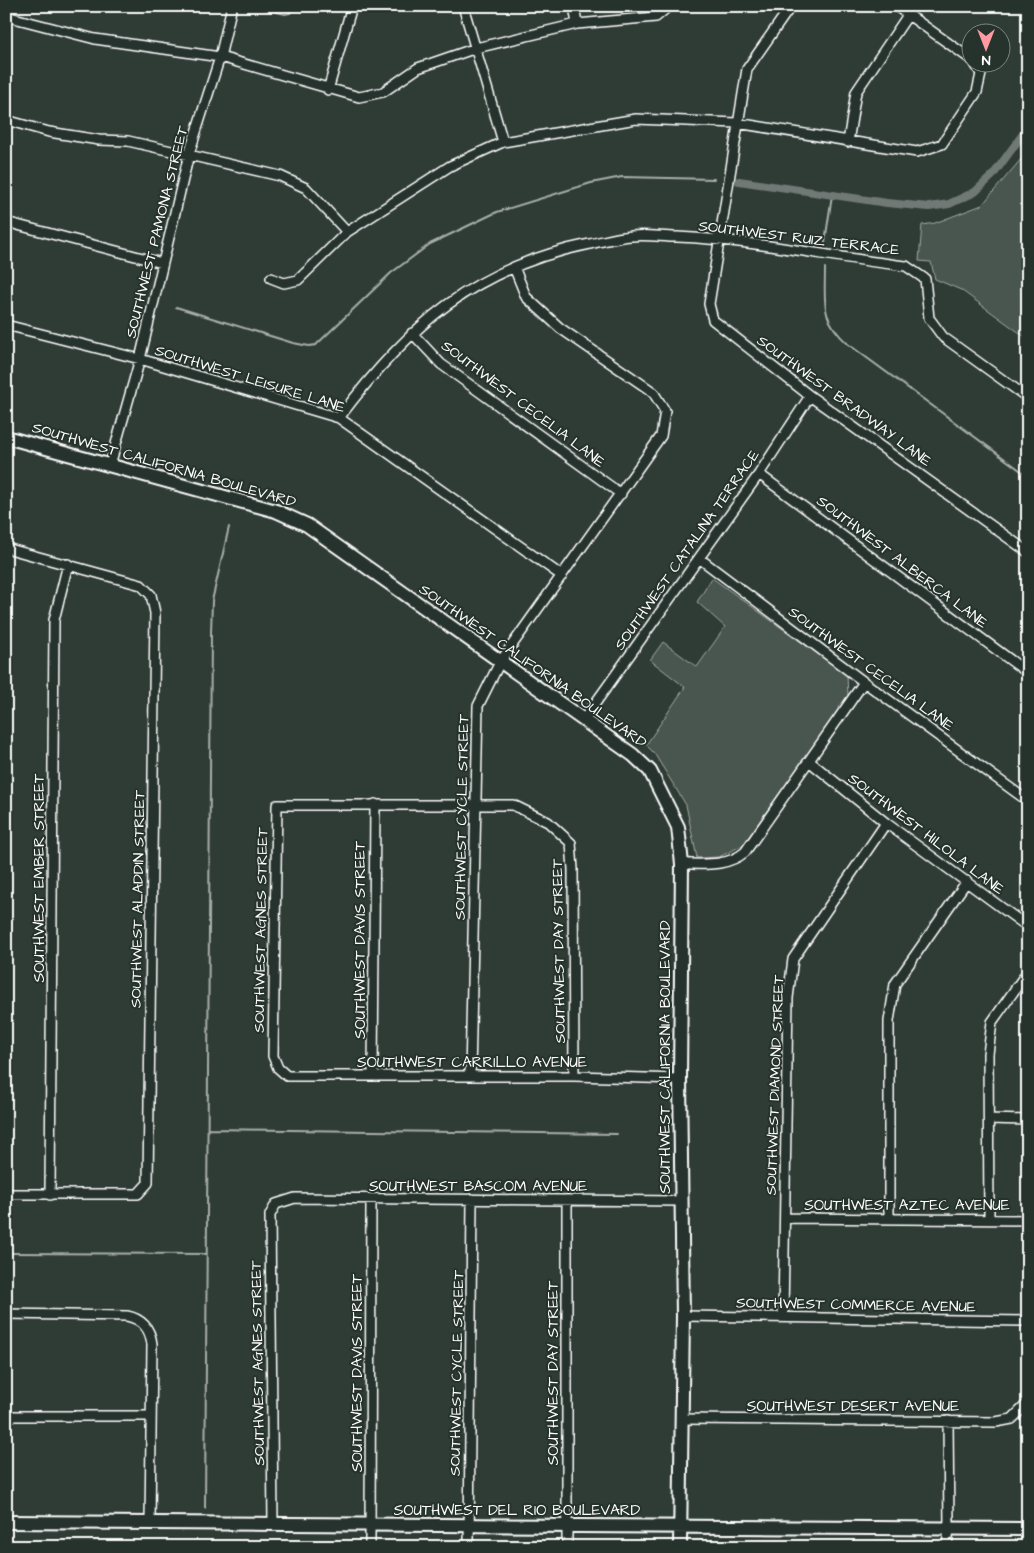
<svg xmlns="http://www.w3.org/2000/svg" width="1034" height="1553" viewBox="0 0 1034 1553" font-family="'Architects Daughter',sans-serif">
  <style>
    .green { fill: #4a544f; stroke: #a4aaa7 }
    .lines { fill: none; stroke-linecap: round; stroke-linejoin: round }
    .stream { stroke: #a9afac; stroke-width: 2 }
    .canal { stroke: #707975; stroke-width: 8 }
    .street-casing { stroke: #fff; stroke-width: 12 }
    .secondary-casing { stroke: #fff; stroke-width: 16 }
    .street { stroke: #26332d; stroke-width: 9 }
    .secondary { stroke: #26332d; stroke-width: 12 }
    .labels { text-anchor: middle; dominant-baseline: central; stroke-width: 4; stroke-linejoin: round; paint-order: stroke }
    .street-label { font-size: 15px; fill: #fff; stroke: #26332d }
  </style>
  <rect width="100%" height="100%" fill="#2f3b35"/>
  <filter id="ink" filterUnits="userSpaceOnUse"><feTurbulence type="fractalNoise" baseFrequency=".02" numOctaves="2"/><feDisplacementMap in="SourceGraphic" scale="10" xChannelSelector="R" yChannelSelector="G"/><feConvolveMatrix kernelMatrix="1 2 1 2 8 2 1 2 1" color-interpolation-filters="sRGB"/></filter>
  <g filter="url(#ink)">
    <path class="green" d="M1028 151V339L961 290 935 279 931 262 919 261 922 225 935 223 982 205Z
      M712 578 847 675 848 697 743 845 719 857 697 858 686 805 654 753 646 745 685 687 650 660 663 642 697 667 725 627 697 602Z"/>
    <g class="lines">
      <path class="stream" d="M254 6 285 14 290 13 293 6
        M825 242 832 195
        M825 268C825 304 820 318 848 344L1028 476
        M176 307 293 343 309 346 316 345 391 273 430 244 497 212 591 183 622 177 714 179
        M208 1129 617 1134
        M6 1253 207 1254
        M205 1508 211 633 212 601 229 527
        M1019 1547 1025 1535"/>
      <path class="canal" d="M739 181 887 203 929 207 949 204 975 192 993 175 1028 127"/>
      <g class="street-casing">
        <path id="street" d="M463 6 503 142
          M574 6 577 24
          M791 6 747 69 709 304 713 320 810 396 1028 552
          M896 6 972 60
          M6 16 95 39 220 57 359 97 383 92 418 68 476 48 577 24 656 17 669 6
          M328 90 352 6
          M6 120 49 132 99 140 128 141 280 176 306 188 347 232
          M848 142 856 92 908 15
          M6 222 162 263
          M271 278 284 283 298 280 347 232 450 166 503 142 636 119 737 123 917 152 942 144 977 92 981 74 974 62
          M6 325 140 359 339 418 562 576
          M412 333 441 364 621 494
          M339 418C408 326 474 267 590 244 604 241 618 237 631 236 646 234 662 237 677 237 754 240 829 257 906 266L925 279 929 318 943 337 1028 398
          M110 465 140 359 189 154 220 57 232 6
          M759 474 1028 673
          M6 548 141 585 151 595 155 613 148 1183 138 1194H6
          M699 558 864 682 1028 801
          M584 719 759 474 810 396
          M809 761 886 823 1028 927
          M682 864C704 864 727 867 745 852L864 682
          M373 1076 375 804
          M470 1076 478 706 500 662 661 436 665 411 653 392 560 328 526 297 514 267
          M574 1076 573 869 571 843 548 822 513 805H277L273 1056 278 1068 287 1076H574L680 1079
          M989 1119 1028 1120
          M50 1195 54 620 68 564
          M567 1200V1547
          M785 1218 1028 1220
          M889 1218V1021L895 984 967 881
          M989 1219 988 1054 992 1022 1028 971
          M6 1314 127 1316C142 1319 150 1328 152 1344L150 1524
          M683 1316 1028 1321
          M783 1317 788 998 793 959 886 823
          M6 1416H150
          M681 1419 996 1422 1012 1419 1028 1403
          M273 1523 270 1215 276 1204 295 1198 682 1201
          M370 1547 371 1199
          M469 1547 472 1199
          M947 1547 949 1528 948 1421"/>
      </g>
      <g class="secondary-casing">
        <path id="secondary" d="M6 437 276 511 307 525 633 755 650 771 678 827 682 864 680 1079 683 1316 680 1547
          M6 1522 1028 1529"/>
      </g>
      <use href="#street" class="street"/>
      <use href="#secondary" class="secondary"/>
    </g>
  </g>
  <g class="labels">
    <g class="street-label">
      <text transform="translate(157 232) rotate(-76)">SOUTHWEST PAMONA STREET</text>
      <text transform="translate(799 238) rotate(7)">SOUTHWEST RUIZ TERRACE</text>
      <text transform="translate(250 379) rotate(17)">SOUTHWEST LEISURE LANE</text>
      <text transform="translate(844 401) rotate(36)">SOUTHWEST BRADWAY LANE</text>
      <text transform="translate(523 404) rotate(37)">SOUTHWEST CECELIA LANE</text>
      <text transform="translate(164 465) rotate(16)">SOUTHWEST CALIFORNIA BOULEVARD</text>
      <text transform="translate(687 550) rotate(-55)">SOUTHWEST CATALINA TERRACE</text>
      <text transform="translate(902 562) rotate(37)">SOUTHWEST ALBERCA LANE</text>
      <text transform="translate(533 666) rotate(35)">SOUTHWEST CALIFORNIA BOULEVARD</text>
      <text transform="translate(871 669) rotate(36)">SOUTHWEST CECELIA LANE</text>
      <text transform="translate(462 817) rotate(-89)">SOUTHWEST CYCLE STREET</text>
      <text transform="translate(926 834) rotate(37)">SOUTHWEST HILOLA LANE</text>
      <text transform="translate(39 878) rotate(-90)">SOUTHWEST EMBER STREET</text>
      <text transform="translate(138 899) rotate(-89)">SOUTHWEST ALADDIN STREET</text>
      <text transform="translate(261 930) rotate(-89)">SOUTHWEST AGNES STREET</text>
      <text transform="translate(360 940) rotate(-90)">SOUTHWEST DAVIS STREET</text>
      <text transform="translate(559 951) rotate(-91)">SOUTHWEST DAY STREET</text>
      <text transform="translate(665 1057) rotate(-90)">SOUTHWEST CALIFORNIA BOULEVARD</text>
      <text x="472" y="1062">SOUTHWEST CARRILLO AVENUE</text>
      <text transform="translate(775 1085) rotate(-88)">SOUTHWEST DIAMOND STREET</text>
      <text x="478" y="1186">SOUTHWEST BASCOM AVENUE</text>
      <text x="907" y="1205">SOUTHWEST AZTEC AVENUE</text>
      <text transform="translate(856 1305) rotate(1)">SOUTHWEST COMMERCE AVENUE</text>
      <text transform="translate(258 1363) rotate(-91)">SOUTHWEST AGNES STREET</text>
      <text transform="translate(357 1373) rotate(-90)">SOUTHWEST DAVIS STREET</text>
      <text transform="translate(457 1373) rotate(-89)">SOUTHWEST CYCLE STREET</text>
      <text transform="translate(553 1373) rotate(-90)">SOUTHWEST DAY STREET</text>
      <text x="853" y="1406">SOUTHWEST DESERT AVENUE</text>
      <text x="517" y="1510">SOUTHWEST DEL RIO BOULEVARD</text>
    </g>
  </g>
  <rect width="1034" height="1553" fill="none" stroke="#26332d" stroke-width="25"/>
  <rect x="12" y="12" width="1009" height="1528" fill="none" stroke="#fff" stroke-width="2" filter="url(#ink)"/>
  <g transform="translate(986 48) rotate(180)"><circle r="24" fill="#26332d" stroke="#7d8581"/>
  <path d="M0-4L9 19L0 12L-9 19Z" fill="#ff9aa2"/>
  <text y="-8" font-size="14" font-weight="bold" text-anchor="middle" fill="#ffffff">N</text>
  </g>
</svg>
